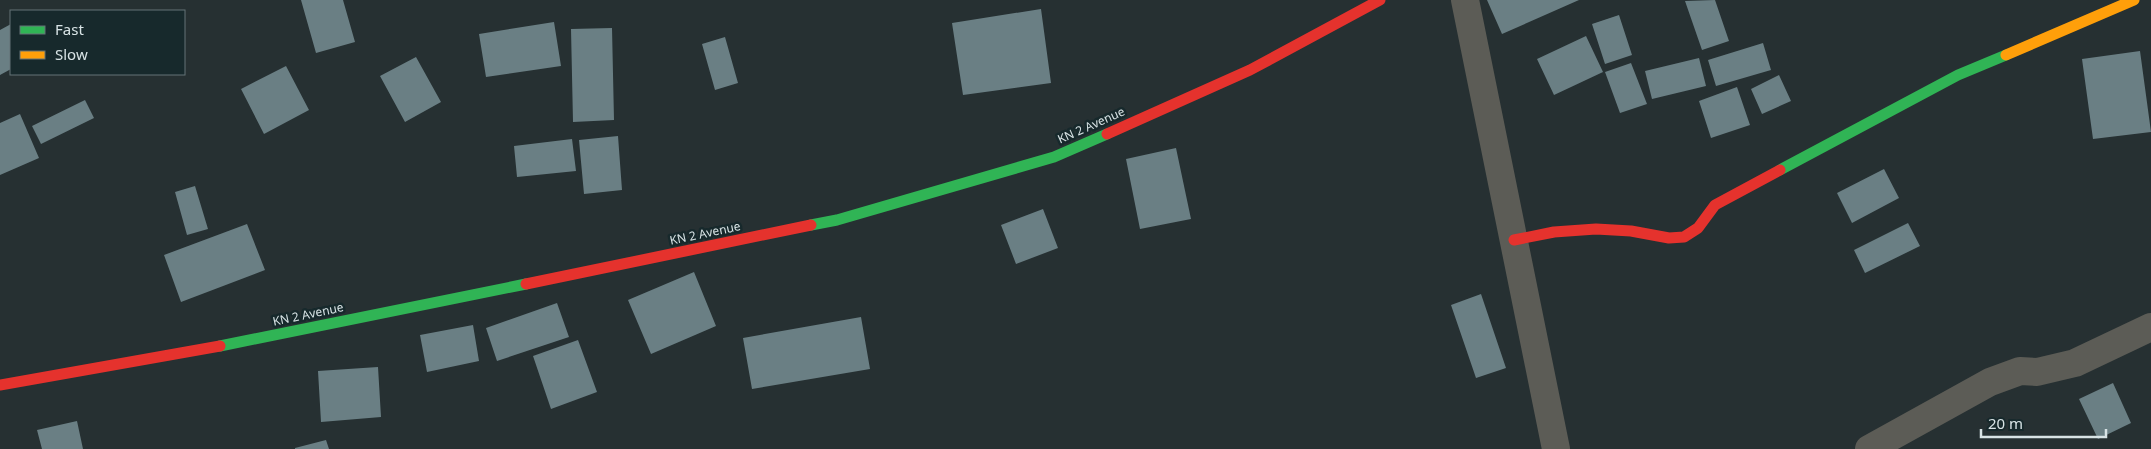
<svg xmlns="http://www.w3.org/2000/svg" width="2151" height="449" viewBox="0 0 2151 449" font-family="'Noto Sans',sans-serif">
  <style>
    .building { fill: #6a7f84 }
    .lines { fill: none; stroke-linecap: round; stroke-linejoin: round }
    .street { stroke: #5c5c56; stroke-width: 28 }
    .fast { stroke: #30b455; stroke-width: 11 }
    .slow { stroke: #ff9f0a; stroke-width: 11 }
    .jam { stroke: #e5322d; stroke-width: 11 }
    .labels { text-anchor: middle; dominant-baseline: central; stroke-width: 5; stroke-linejoin: round; paint-order: stroke }
    .street-label { font-size: 12px; fill: #d8e3e5; stroke: #17292c }
  </style>
  <rect width="100%" height="100%" fill="#263032"/>
  <path class="building" d="M301 0H343L355 42 316 53Z
    M1487 0H1579L1502 34Z
    M1715 0 1729 41 1702 50 1685 1Z
    M1041 9 1051 83 963 95 952 23Z
    M1619 15 1632 55 1605 64 1592 24Z
    M554 22 561 66 486 77 479 34Z
    M11 24V69L0 75V30Z
    M612 28 614 120 573 122 571 29Z
    M1586 36 1603 72 1554 95 1537 59Z
    M725 37 738 83 715 90 702 44Z
    M1763 43 1771 70 1716 86 1708 60Z
    M2140 51 2151 132 2093 139 2082 59Z
    M416 57 441 102 405 122 380 76Z
    M1699 58 1706 86 1652 99 1645 71Z
    M1631 63 1647 104 1620 113 1605 72Z
    M286 66 309 110 264 134 241 89Z
    M1779 75 1791 101 1762 114 1751 89Z
    M1737 87 1750 125 1711 138 1699 101Z
    M85 100 94 118 41 144 32 126Z
    M20 114 39 158 0 175V123Z
    M618 136 622 190 584 194 579 140Z
    M572 139 576 171 517 177 514 146Z
    M1176 148 1191 219 1140 229 1126 159Z
    M1884 169 1899 198 1852 223 1837 193Z
    M195 186 208 229 187 235 175 192Z
    M1043 209 1058 248 1016 264 1001 225Z
    M1908 223 1920 246 1865 273 1854 250Z
    M247 224 265 270 181 302 164 255Z
    M694 272 716 326 651 354 628 300Z
    M1481 294 1506 368 1476 378 1451 305Z
    M557 303 569 337 497 361 486 328Z
    M861 317 870 369 752 389 743 338Z
    M473 325 479 361 427 372 420 335Z
    M578 340 597 392 551 409 533 356Z
    M378 367 381 417 321 422 318 371Z
    M2113 383 2131 423 2098 439 2079 399Z
    M77 421 83 449H42L37 430Z
    M326 440 329 449H295V448Z"/>
  <g class="lines">
    <path class="street" d="M1465 0 1556 449
      M1869 449 1990 382 2020 371 2037 372 2075 363 2151 327"/>
    <path class="fast" d="M1780 170 1958 75 2006 55
      M811 225 837 220 1054 157 1107 134
      M220 346 526 284"/>
    <path class="slow" d="M2006 55 2134 0"/>
    <path class="jam" d="M1107 134 1250 70 1380 0
      M1514 240 1554 232 1596 229 1631 231 1669 238 1684 237 1698 228 1715 205 1780 170
      M526 284 811 225
      M0 385 220 346"/>
  </g>
  <g class="labels">
    <g class="street-label">
      <text transform="translate(1091 125) rotate(-24)">KN 2 Avenue</text>
      <text transform="translate(705 233) rotate(-12)">KN 2 Avenue</text>
      <text transform="translate(308 314) rotate(-12)">KN 2 Avenue</text>
    </g>
  </g>
  <rect x="10" y="10" width="175" height="65" fill="#17292c" stroke="#647376"/>
  <rect x="20" y="26" width="25" height="8" fill="#30b455" stroke="#647376"/>
  <text x="55" y="35" font-size="15" fill="#d8e3e5">Fast</text>
  <rect x="20" y="51" width="25" height="8" fill="#ff9f0a" stroke="#647376"/>
  <text x="55" y="60" font-size="15" fill="#d8e3e5">Slow</text>
  <path d="M1981 429v8h125v-8" fill="none" stroke="#d8e3e5" stroke-width="2.5"/>
  <text x="1988" y="429" font-size="15" fill="#d8e3e5" stroke="#17292c" stroke-width="4" paint-order="stroke">20 m</text>
</svg>
